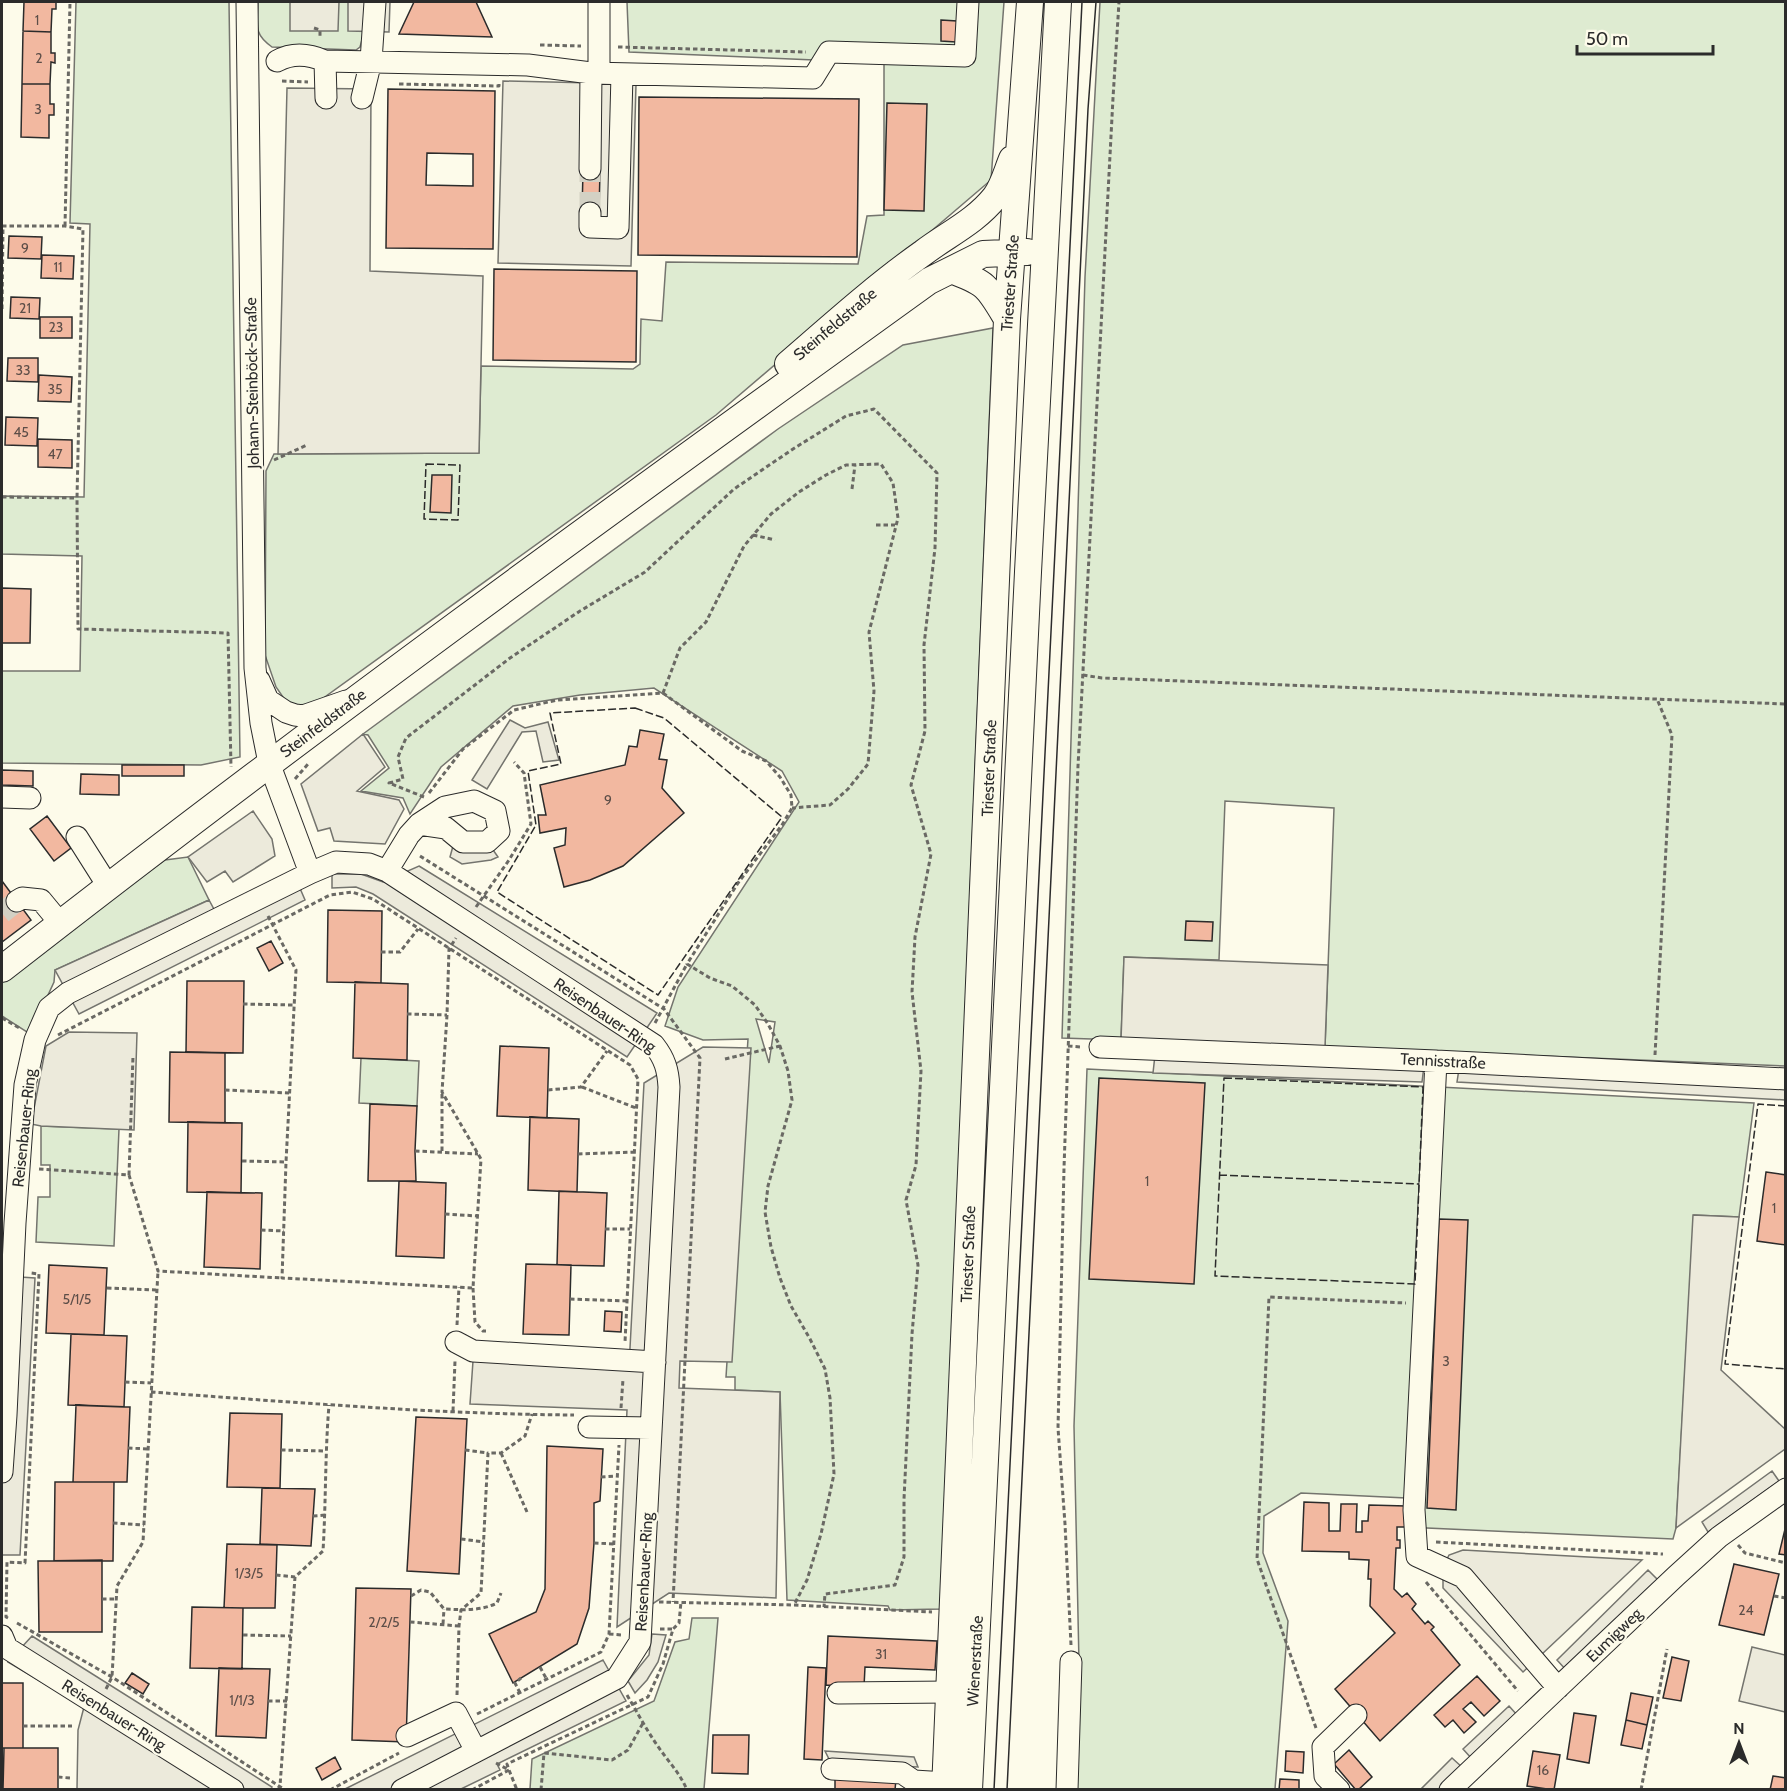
<svg xmlns="http://www.w3.org/2000/svg" width="1787" height="1791" viewBox="0 0 1787 1791" font-family="Cabin,sans-serif">
  <style>
    .green { fill: #deebd1; stroke: #74746e; stroke-width: 1.5; fill-rule: evenodd }
    .parking { fill: #eceadb; stroke: #74746e; stroke-width: 1.5 }
    .building { fill: #f2b8a0; stroke: #2b2b2b; stroke-width: 1.5; fill-rule: evenodd }
    .lines { fill: none; stroke-linecap: round; stroke-linejoin: round }
    .minor-tunnel { stroke: #d3d1c4; stroke-width: 21; stroke-dasharray: 21 10; stroke-linecap: butt }
    .minor-casing { stroke: #2b2b2b; stroke-width: 23 }
    .major-casing { stroke: #2b2b2b; stroke-width: 28 }
    .path { stroke: #6a6964; stroke-width: 3; stroke-dasharray: 4.5 3; stroke-linecap: butt }
    .minor { stroke: #fdfbea; stroke-width: 21 }
    .major { stroke: #fdfbea; stroke-width: 26 }
    .tram { stroke: #2b2b2b; stroke-width: 1.5 }
    .fence { stroke: #2b2b2b; stroke-width: 1.5; stroke-dasharray: 8 3; stroke-linecap: butt }
    .labels { text-anchor: middle; dominant-baseline: central; stroke-width: 4.5; stroke-linejoin: round; paint-order: stroke }
    .number-label { font-size: 14px; fill: #5d4e48 }
    .street-label { font-size: 16px; fill: #2b2b2b; stroke: #fdfbea }
  </style>
  <rect width="100%" height="100%" fill="#fdfbea"/>
  <path class="green" d="M76 2H229L240 757 201 765 2 763V671H80L82 556 2 554V496L84 497 90 224 70 223Z
    M258 2H361L363 36 360 47 356 50 272 47C252 33 258 24 258 2Z
    M627 2H1004L991 180 716 415 315 704 296 705 285 700 276 687 265 655 266 471 274 454 479 453 481 366 633 369 640 364 641 319 662 321 666 262 858 264 867 216 884 215V63L629 52Z
    M1100 2H1785V1066L1325 1047 1334 808 1225 801 1219 960 1124 957 1121 1040 1062 1038 1085 277Z
    M993 328 941 1609 890 1610 888 1606 787 1600 780 1392 735 1390V1377H726L748 1039 703 1040 665 1026 678 987 799 802 782 771 654 688 580 695 513 706 441 767 410 814 403 798 361 791 389 768 368 735 363 734 778 429 903 345ZM756 1019 775 1022 769 1063Z
    M188 857 209 900 55 970 54 982 30 1034 2 1016V979L165 860Z
    M361 1058 419 1061 417 1106 359 1103Z
    M1087 1069 1754 1103 1739 1217 1694 1215 1676 1528 1673 1539 1405 1527 1406 1498 1301 1493 1264 1516 1263 1553 1288 1621 1275 1789 1073 1790 1079 1663 1074 1426Z
    M41 1126 119 1129 114 1246 36 1242 38 1197H50V1165H41Z
    M692 1618H718L704 1789H530L532 1759 654 1701 675 1642 689 1639Z"/>
  <path class="parking" d="M290 2H339L338 31H290Z
    M348 2H390L389 32 348 31Z
    M503 81 636 84 631 266 498 263Z
    M287 88 371 89 370 271 483 276 479 453 278 454Z
    M510 720 525 728 548 722 559 760 543 762 536 731 522 732 487 789 472 780Z
    M363 734 385 767 357 791 399 800 404 809 385 844 334 841 330 828 318 831 301 784Z
    M253 811 272 839 275 856 233 882 225 871 207 882 188 857Z
    M453 846 491 847 498 857 491 860 462 864 450 857Z
    M419 866 657 1013 627 1057 373 894 356 887 332 888V874H361L383 882Z
    M299 886 305 900 79 1014 55 970 209 900 222 924Z
    M1124 957 1328 965 1325 1047 1121 1040Z
    M69 1032 137 1033 134 1130 41 1126 31 1124 46 1046Z
    M703 1047 751 1048 732 1362 680 1361 679 1388 780 1392 776 1598 669 1593 617 1627 627 1410 470 1404 473 1361 629 1367 644 1083Z
    M1155 1055 1424 1066 1422 1082 1153 1073Z
    M1459 1069 1785 1088V1100L1457 1082Z
    M1693 1215 1739 1217 1721 1370 1785 1429V1449L1676 1528Z
    M20 1277 35 1278 20 1555H2V1463Z
    M1772 1471 1779 1481 1708 1532 1702 1522Z
    M1463 1550 1642 1560 1523 1672 1443 1588V1567L1449 1555Z
    M1648 1570 1658 1580 1567 1671 1557 1660Z
    M652 1634 666 1635 658 1662 647 1680 635 1693 628 1681 649 1655Z
    M32 1636 272 1787 270 1790 77 1789 78 1730 84 1707 8 1662Z
    M1752 1647 1785 1655V1712L1739 1701Z
    M603 1660 626 1701 497 1764 500 1770 461 1789 343 1790Z
    M1509 1706 1518 1716 1472 1759 1463 1749Z
    M825 1751 914 1757 918 1767 831 1763Z
    M1452 1758 1463 1768 1440 1789 1420 1790Z"/>
  <path class="building" d="M24 2H56V9H52L51 32 23 31Z
    M414 2H476L492 37 399 34Z
    M941 20 957 21 956 42 941 41Z
    M23 31 51 32V53H55V63L51 62 50 84H22Z
    M22 84H50V104H54V115H49V138L21 137Z
    M388 89 495 91 493 249 386 248ZM427 153 473 154V186L426 185Z
    M639 97 859 99 857 257 638 255Z
    M887 103 927 104 924 211 884 210Z
    M583 172H600L599 211H582Z
    M9 236 42 237 41 259 8 258Z
    M42 255 74 256 73 279 41 278Z
    M494 269 637 271 636 362 493 360Z
    M11 297 40 298 39 319 10 318Z
    M40 317H72V338H40Z
    M8 358H38V382L7 381Z
    M39 375 72 377 71 402 38 401Z
    M6 417 38 418 37 446 5 445Z
    M38 439 72 440V468L38 467Z
    M432 475H452L451 513 430 512Z
    M2 588 31 589 30 643H2Z
    M640 730 664 734 659 759 667 760 662 788 684 813 623 866 590 880 564 887 554 848 565 845 566 828 540 833 538 815H546L540 785 625 765 629 746 637 747Z
    M122 765H184V776H122Z
    M2 770 33 771V786L2 785Z
    M81 774 119 775V795L80 794Z
    M47 816 71 848 54 861 30 829Z
    M2 881 31 920 2 942Z
    M328 910 382 911 381 983 327 982Z
    M1186 921 1213 922 1212 941 1185 940Z
    M271 941 283 963 269 971 257 948Z
    M187 981H244L243 1053 186 1052Z
    M355 982 408 984 407 1060 353 1058Z
    M500 1046 549 1048 547 1118 497 1116Z
    M170 1052 225 1053V1123L169 1122Z
    M1099 1078 1205 1083 1194 1284 1089 1279Z
    M370 1104 417 1106 415 1151 416 1181H368Z
    M530 1117 579 1119 577 1192 528 1190Z
    M188 1122 242 1123 241 1193 187 1192Z
    M1766 1172 1786 1175V1245L1757 1241Z
    M399 1181 446 1183 444 1258 396 1256Z
    M559 1191 607 1193 604 1266 557 1265Z
    M207 1192 262 1193 260 1269 204 1267Z
    M1439 1219 1468 1220 1456 1510 1427 1508Z
    M526 1264 571 1265 569 1335 523 1334Z
    M49 1265 107 1268 104 1335 46 1333Z
    M605 1311 622 1312 621 1332 604 1331Z
    M71 1334 127 1336 124 1407 68 1405Z
    M76 1405 130 1407 127 1482H73Z
    M230 1413 282 1414 280 1488 227 1487Z
    M416 1417 467 1419 459 1574 407 1571Z
    M547 1446 603 1449 600 1501 594 1503V1543L589 1608 577 1644 513 1683 489 1634 536 1612 545 1589Z
    M55 1482H114L113 1561H54Z
    M262 1488 315 1489 311 1546 260 1544Z
    M1304 1502 1329 1503V1531H1340L1341 1504H1357L1356 1532H1362V1521H1368L1369 1505 1406 1506 1405 1527H1397V1540H1400V1548H1396L1394 1589 1402 1597 1407 1593 1416 1604 1412 1609 1425 1624 1428 1621 1434 1627 1431 1630 1460 1665 1380 1741 1335 1689 1395 1633 1370 1606 1371 1579H1368L1369 1560 1349 1559V1552L1302 1551Z
    M1786 1525V1555L1779 1554Z
    M227 1544 277 1545 275 1608H224Z
    M102 1560V1632H39L38 1561Z
    M1734 1564 1779 1574 1764 1635 1719 1625Z
    M356 1588 411 1589 406 1742 352 1740Z
    M192 1607 243 1608 242 1669 190 1668Z
    M828 1636 937 1641 935 1670 865 1667 864 1687 826 1685Z
    M1672 1657 1689 1661 1681 1701 1663 1698Z
    M808 1667 826 1668 822 1760 804 1759Z
    M219 1668 270 1669 266 1738 216 1736Z
    M132 1673 149 1684 143 1694 125 1683Z
    M1477 1676 1500 1701 1484 1716 1471 1702 1463 1709 1476 1722 1464 1733 1453 1720 1445 1727 1434 1715Z
    M2 1683H23V1748H2Z
    M1631 1693 1653 1697 1647 1725 1626 1720Z
    M1574 1713 1596 1716 1589 1763 1567 1759Z
    M1626 1720 1647 1725 1642 1749 1621 1745Z
    M713 1735H749L748 1774 712 1773Z
    M4 1748H58V1790H3Z
    M1349 1750 1372 1777 1358 1790H1356L1334 1764Z
    M1286 1751 1304 1752 1303 1773 1285 1771Z
    M1533 1751 1560 1755 1554 1790 1527 1786Z
    M335 1757 341 1769 322 1780 316 1768Z
    M1773 1776 1786 1778V1790H1770Z
    M835 1777 896 1779 895 1790H835Z
    M1280 1779 1299 1780V1790H1279Z"/>
  <g class="lines">
    <path class="minor-tunnel" d="M590 213V169
      M2 913 17 901"/>
    <g class="minor-casing">
      <path id="minor" d="M247 2 255 668 261 723 269 763 310 873
        M277 61C293 52 309 54 325 61L528 65 591 73 813 78 829 52 965 56 968 2
        M325 61 326 98
        M599 73V2
        M362 98 371 61 375 2
        M590 169 591 73
        M590 213V227L618 228 622 74
        M259 680 268 700 286 712 295 715 303 716 346 701
        M2 797 30 798
        M77 837 108 886
        M387 871 409 835 419 824 445 807 474 801 495 811 499 831 487 842H463L446 828 419 824
        M17 901 22 898 41 900 60 923
        M1100 1047 1436 1061 1786 1079
        M1436 1061 1414 1510 1417 1556 1463 1577 1558 1688
        M456 1342 473 1351 655 1362
        M589 1427 651 1428
        M2 1472 6 1415 15 1223 25 1085 35 1040 49 1008 68 993 310 873 336 862 369 864 387 871 654 1045C665 1059 668 1070 669 1087L640 1642 617 1678 402 1790
        M2 1636 7 1648 233 1790
        M838 1693 950 1692
        M407 1736 456 1713 476 1751
        M832 1769 902 1773 914 1781 946 1783
        M1067 1790 1071 1662
        M1339 1790 1325 1776 1323 1747 1356 1715
        M1450 1790 1676 1576 1719 1537 1786 1489"/>
    </g>
    <g class="major-casing">
      <path id="major" d="M951 270C987 283 988 287 1007 319
        M788 364C832 326 875 287 923 253 948 234 975 222 995 197 1003 187 1007 171 1012 159
        M2 969C305 732 617 506 929 281L983 254 1027 252
        M945 1790 1007 319 1030 2
        M969 1790 1028 572 1058 2"/>
    </g>
    <path class="path" d="M314 28 320 30V38
      M540 45 581 46
      M618 47 806 52
      M282 81 308 82
      M399 84 499 86V82
      M2 226H65L83 229 77 498 78 629 228 633 231 767
      M65 226 70 2
      M2 309 3 226
      M274 460 307 445
      M852 489 855 465
      M2 497 77 498
      M876 525H895
      M753 535 775 540
      M1083 675 1102 678 1786 704
      M663 693 742 751 766 761 780 777 791 795 792 808 782 825 738 883 687 964 710 978 732 986 755 1005 768 1024 780 1046 788 1071 792 1100 768 1186 765 1212 771 1247 780 1278 791 1306 810 1339 825 1369 830 1398 834 1474 821 1534 807 1580 794 1605
      M295 779 308 764
      M429 793 463 749 514 710 557 700 663 693 680 648 706 622 744 546 771 514 799 492 826 475 846 465 881 464 893 483 898 518 869 632 874 691 868 764 848 789 830 805 792 808
      M424 797 389 783 403 779 398 757 406 738 510 658 580 611 645 572 734 489 793 449 846 416 874 409 937 473 935 548 924 645 925 731 911 785 931 854 915 937 912 992 921 1071 916 1165 906 1200 918 1265 912 1334 904 1499V1557L895 1585 825 1594 824 1607
      M420 856 664 1009 700 1058 673 1602
      M476 907 509 860 531 824 524 773 514 762
      M268 916 296 970 286 1162 282 1278 473 1288 481 1159 442 1092 447 1015 449 949 456 938
      M381 952H400L418 929
      M243 1004 294 1005
      M407 1014 447 1015
      M2 1018 21 1029
      M655 1023 687 964
      M58 1035 330 895 352 892 373 899 630 1065 638 1079 625 1342
      M1068 1046 1081 1047
      M1655 1055 1672 735 1657 699
      M725 1059 780 1046
      M582 1087 636 1108
      M225 1090 289 1093
      M548 1090 581 1087 607 1051
      M442 1094V1152
      M415 1151 478 1154
      M578 1154 634 1152
      M242 1161 286 1162
      M39 1169 129 1175 158 1271 282 1278
      M129 1175 133 1056
      M445 1214 478 1216
      M605 1229H630
      M261 1230 284 1231
      M107 1288 156 1290
      M473 1288 475 1322 483 1331H486
      M570 1299 627 1301
      M457 1325 459 1287
      M125 1382 151 1383
      M151 1392C292 1402 433 1414 574 1415
      M621 1408 623 1379
      M453 1411 455 1361
      M128 1448 148 1449
      M281 1450 326 1451
      M465 1450 488 1453
      M501 1453 527 1512
      M601 1477 617 1476
      M313 1516 326 1515
      M113 1523 144 1525
      M461 1539 484 1542
      M1436 1542 1663 1554
      M594 1543 614 1544
      M1738 1545 1745 1553 1786 1563
      M276 1575 295 1577
      M1426 1582 1518 1691
      M411 1596 421 1590 430 1592 444 1609C463 1610 481 1611 497 1603L501 1593
      M1774 1596 1786 1598
      M102 1599H117
      M659 1602 794 1605 932 1612
      M8 1618 6 1617 7 1562 25 1563 39 1274 31 1273
      M410 1622 459 1626
      M17 1623 112 1677 285 1790
      M443 1624 444 1609
      M660 1629H673
      M609 1634 622 1635
      M243 1635 291 1636
      M1071 1645 1065 1524 1058 1428 1064 1168 1078 766 1113 98 1119 2
      M540 1667 547 1680
      M106 1689 112 1677 117 1586 143 1542 158 1271
      M520 1693 515 1683 521 1678
      M457 1695 459 1626 461 1610 481 1593 488 1453H501L525 1436 532 1414
      M627 1695C637 1712 646 1729 657 1745 667 1760 680 1773 687 1790
      M268 1701H287
      M477 1714 601 1652 609 1634 619 1445
      M23 1726H72
      M1316 1728 1257 1559 1269 1297 1406 1303
      M496 1763 509 1770 517 1790
      M58 1777 70 1778
      M278 1790 280 1786 295 1577 323 1551C326 1502 325 1453 329 1405
      M330 1790 399 1753
      M472 1790 509 1770 507 1764 648 1697 663 1664 673 1629 679 1623 681 1602
      M541 1790 544 1753 612 1760 628 1750 643 1723
      M1641 1790 1667 1649"/>
    <use href="#minor" class="minor"/>
    <use href="#major" class="major"/>
    <path class="tram" d="M994 1790 1082 2
      M1007 1790 1088 109 1096 2"/>
    <path class="fence" d="M426 464 460 465 458 520 424 519Z
      M635 708 664 718 782 817 658 995 497 892 536 825 528 771 561 764 550 713Z
      M1224 1078 1423 1087 1415 1284 1215 1276Z
      M1786 1106 1758 1104 1725 1364 1786 1369
      M1219 1175 1419 1184"/>
  </g>
  <g class="labels">
    <g class="number-label">
      <text x="37" y="20">1</text>
      <text x="39" y="58">2</text>
      <text x="38" y="109">3</text>
      <text x="25" y="248">9</text>
      <text x="58" y="267">11</text>
      <text x="25" y="308">21</text>
      <text x="56" y="327">23</text>
      <text x="23" y="370">33</text>
      <text x="55" y="389">35</text>
      <text x="21" y="432">45</text>
      <text x="55" y="454">47</text>
      <text x="608" y="800">9</text>
      <text x="1147" y="1181">1</text>
      <text x="1774" y="1208">1</text>
      <text x="77" y="1299">5/1/5</text>
      <text x="1446" y="1361">3</text>
      <text x="249" y="1573">1/3/5</text>
      <text x="1746" y="1610">24</text>
      <text x="384" y="1622">2/2/5</text>
      <text x="881" y="1654">31</text>
      <text x="242" y="1700">1/1/3</text>
      <text x="1543" y="1770">16</text>
    </g>
    <g class="street-label">
      <text transform="translate(1010 283) rotate(-86)">Triester Straße</text>
      <text transform="translate(835 324) rotate(-40)">Steinfeldstraße</text>
      <text transform="translate(252 383) rotate(-91)">Johann-Steinböck-Straße</text>
      <text transform="translate(323 723) rotate(-37)">Steinfeldstraße</text>
      <text transform="translate(989 768) rotate(-88)">Triester Straße</text>
      <text transform="translate(605 1015) rotate(34)">Reisenbauer-Ring</text>
      <text transform="translate(1443 1061) rotate(3)">Tennisstraße</text>
      <text transform="translate(24 1128) rotate(-84)">Reisenbauer-Ring</text>
      <text transform="translate(968 1254) rotate(-88)">Triester Straße</text>
      <text transform="translate(644 1572) rotate(-87)">Reisenbauer-Ring</text>
      <text transform="translate(1614 1635) rotate(-44)">Eumigweg</text>
      <text transform="translate(975 1661) rotate(-87)">Wienerstraße</text>
      <text transform="translate(114 1715) rotate(32)">Reisenbauer-Ring</text>
    </g>
  </g>
  <rect width="1787" height="1791" fill="none" stroke="#2b2b2b" stroke-width="6"/>
  <g transform="translate(1739 1743)" stroke="#fdfbea" stroke-width="4.5" paint-order="stroke">
  <path d="M0-4.5L10 22L0 15L-10 22Z" fill="#2b2b2b"/>
  <text y="-9" font-size="16" font-weight="bold" text-anchor="middle" fill="#2b2b2b">N</text>
  </g>
  <path d="M1577 45v9h136v-9" fill="none" stroke="#2b2b2b" stroke-width="3"/>
  <text x="1586" y="45" font-size="18" fill="#2b2b2b" stroke="#fdfbea" stroke-width="4.5" paint-order="stroke">50 m</text>
</svg>
